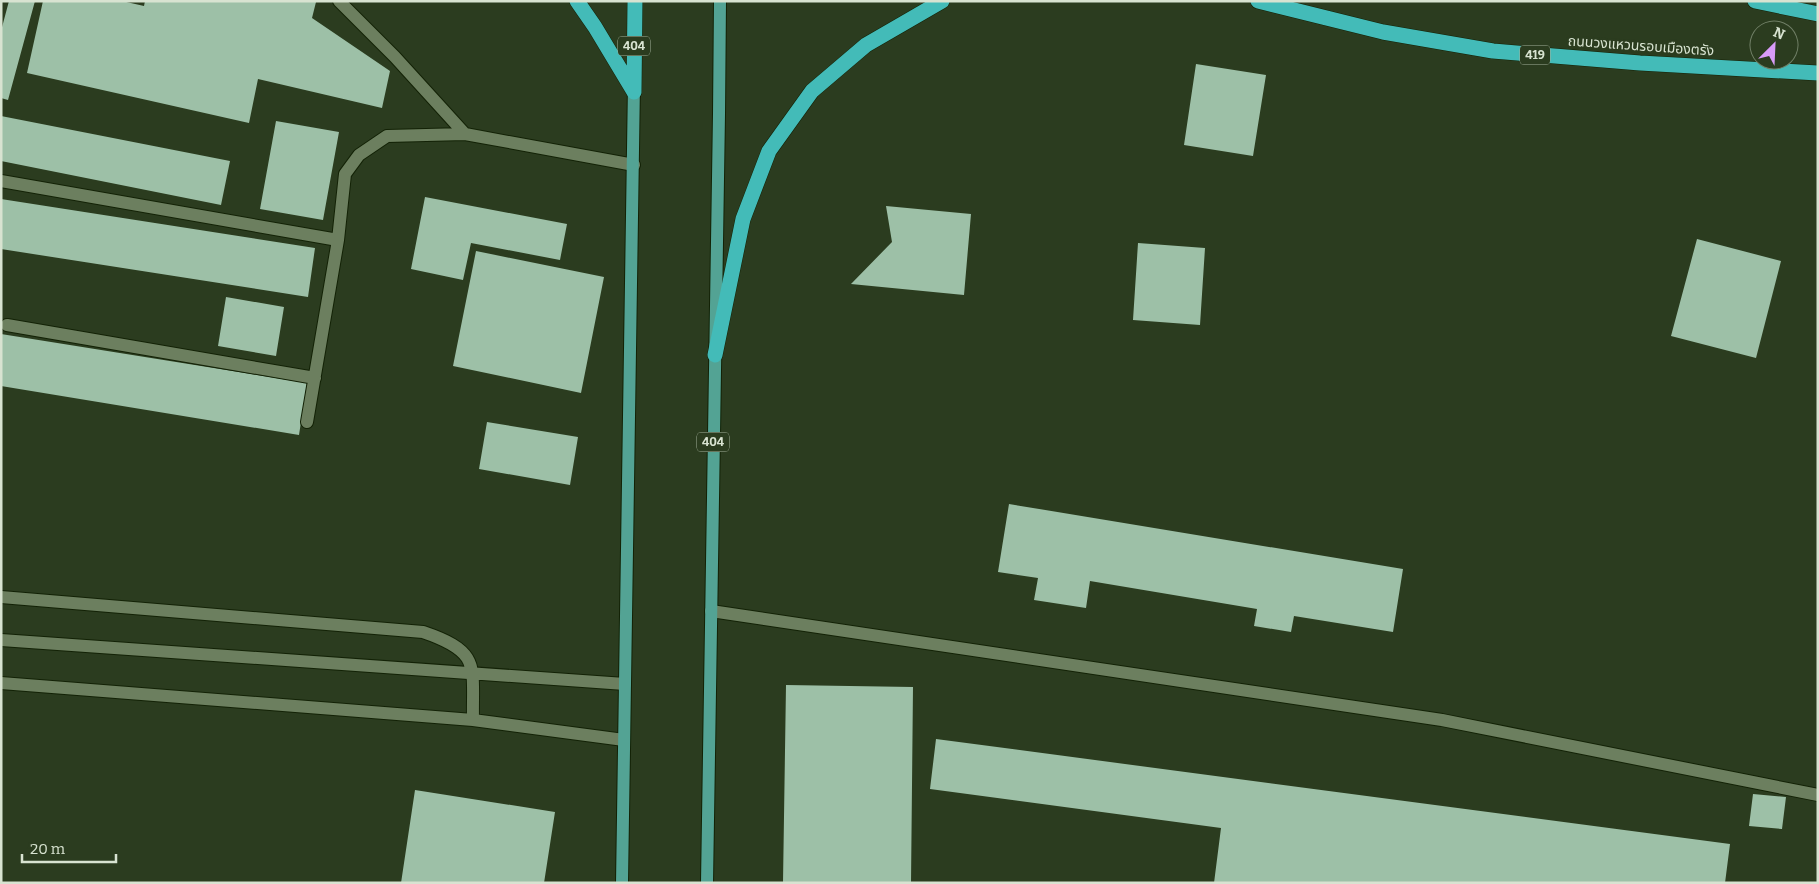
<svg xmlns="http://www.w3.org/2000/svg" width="1819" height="884" viewBox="0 0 1819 884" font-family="Bitter,'Noto Sans Thai',serif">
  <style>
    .building { fill: #9dc0a7 }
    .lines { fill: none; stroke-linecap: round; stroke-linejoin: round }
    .minor-casing { stroke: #132206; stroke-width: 14 }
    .major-casing { stroke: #132206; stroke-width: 14 }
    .highway-casing { stroke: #132206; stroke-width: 16 }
    .minor { stroke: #6c7f5f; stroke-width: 12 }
    .major { stroke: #53a394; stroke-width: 12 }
    .highway { stroke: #43bbb8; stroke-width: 15 }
    .labels { text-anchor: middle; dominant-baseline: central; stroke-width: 5; stroke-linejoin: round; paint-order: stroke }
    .shield { fill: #2b3c1f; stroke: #a4b19c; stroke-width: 1 }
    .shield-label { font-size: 12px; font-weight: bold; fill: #d8e3d1 }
    .street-label { font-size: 14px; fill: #d8e3d1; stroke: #2b3c1f }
  </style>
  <rect width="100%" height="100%" fill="#2b3c1f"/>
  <path class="building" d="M9 1H35L8 100 1 98V31Z
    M43 1H122L144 6 145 1 316 2 312 18 390 71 382 108 258 79 249 123 27 73Z
    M1196 64 1266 75 1253 156 1184 145Z
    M1 116 230 161 221 205 1 161Z
    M276 121 339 132 323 220 260 209Z
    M425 197 567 224 560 260 471 243 463 280 411 269Z
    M1 199 315 248 308 297 1 249Z
    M886 206 971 214 964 295 851 284 892 242Z
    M1697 239 1781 261 1756 358 1671 336Z
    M1138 243 1205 248 1200 325 1133 320Z
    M476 251 604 277 581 393 453 366Z
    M226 297 284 307 276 356 218 346Z
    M1 334 307 383 299 435 1 386Z
    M487 422 578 437 570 485 479 469Z
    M1009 504 1403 569 1393 632 1294 616 1291 632 1254 626 1257 609 1090 581 1086 608 1034 600 1038 578 998 572Z
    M786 685 913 687 911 883H783Z
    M936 739 1730 844 1725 883H1214L1221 828 930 789Z
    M415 790 555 812 544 883H401Z
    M1753 794 1786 797 1782 829 1749 826Z"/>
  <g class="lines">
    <g class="minor-casing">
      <path id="minor" d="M339 1 395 57 465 134
        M1 181 338 240
        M7 325 315 378
        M307 422 338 240 345 174 359 155 387 136 465 134 634 165
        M1 597 423 632C482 652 472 666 473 720
        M711 611 1442 720 1818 795
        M1 640 625 684
        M1 683 473 720 624 740"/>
    </g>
    <g class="major-casing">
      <path id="major" d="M622 883 634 83
        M707 883 719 114 720 1"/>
    </g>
    <g class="highway-casing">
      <path id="highway" d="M577 1 595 27 634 92
        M1258 1 1383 32 1493 51 1640 63 1818 73
        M1755 1 1818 14
        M634 92 635 1
        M715 355 743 219 769 151 812 91 866 45 942 1"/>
    </g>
    <use href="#minor" class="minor"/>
    <use href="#major" class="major"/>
    <use href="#highway" class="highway"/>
  </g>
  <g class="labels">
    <g class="shield">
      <rect x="618" y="36.5" width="32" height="19" rx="4"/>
      <rect x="1520" y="45.5" width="30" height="19" rx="4"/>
      <rect x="697" y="432.5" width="32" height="19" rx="4"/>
    </g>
    <g class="shield-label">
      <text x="634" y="46">404</text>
      <text x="1535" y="55">419</text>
      <text x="713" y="442">404</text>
    </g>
    <g class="street-label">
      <text transform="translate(1641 46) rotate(4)">ถนนวงแหวนรอบเมืองตรัง</text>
    </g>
  </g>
  <rect width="1819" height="884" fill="none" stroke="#d8e3d1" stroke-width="5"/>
  <g transform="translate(1774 45) rotate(24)"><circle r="24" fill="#2b3c1f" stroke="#707f66"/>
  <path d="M0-4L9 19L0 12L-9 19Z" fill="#d89bf8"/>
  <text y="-8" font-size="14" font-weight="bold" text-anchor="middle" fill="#d8e3d1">N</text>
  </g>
  <path d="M22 854v8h94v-8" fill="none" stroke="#d8e3d1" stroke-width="2.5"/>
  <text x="30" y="854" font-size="15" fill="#d8e3d1" stroke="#2b3c1f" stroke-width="4" paint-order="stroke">20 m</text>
</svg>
